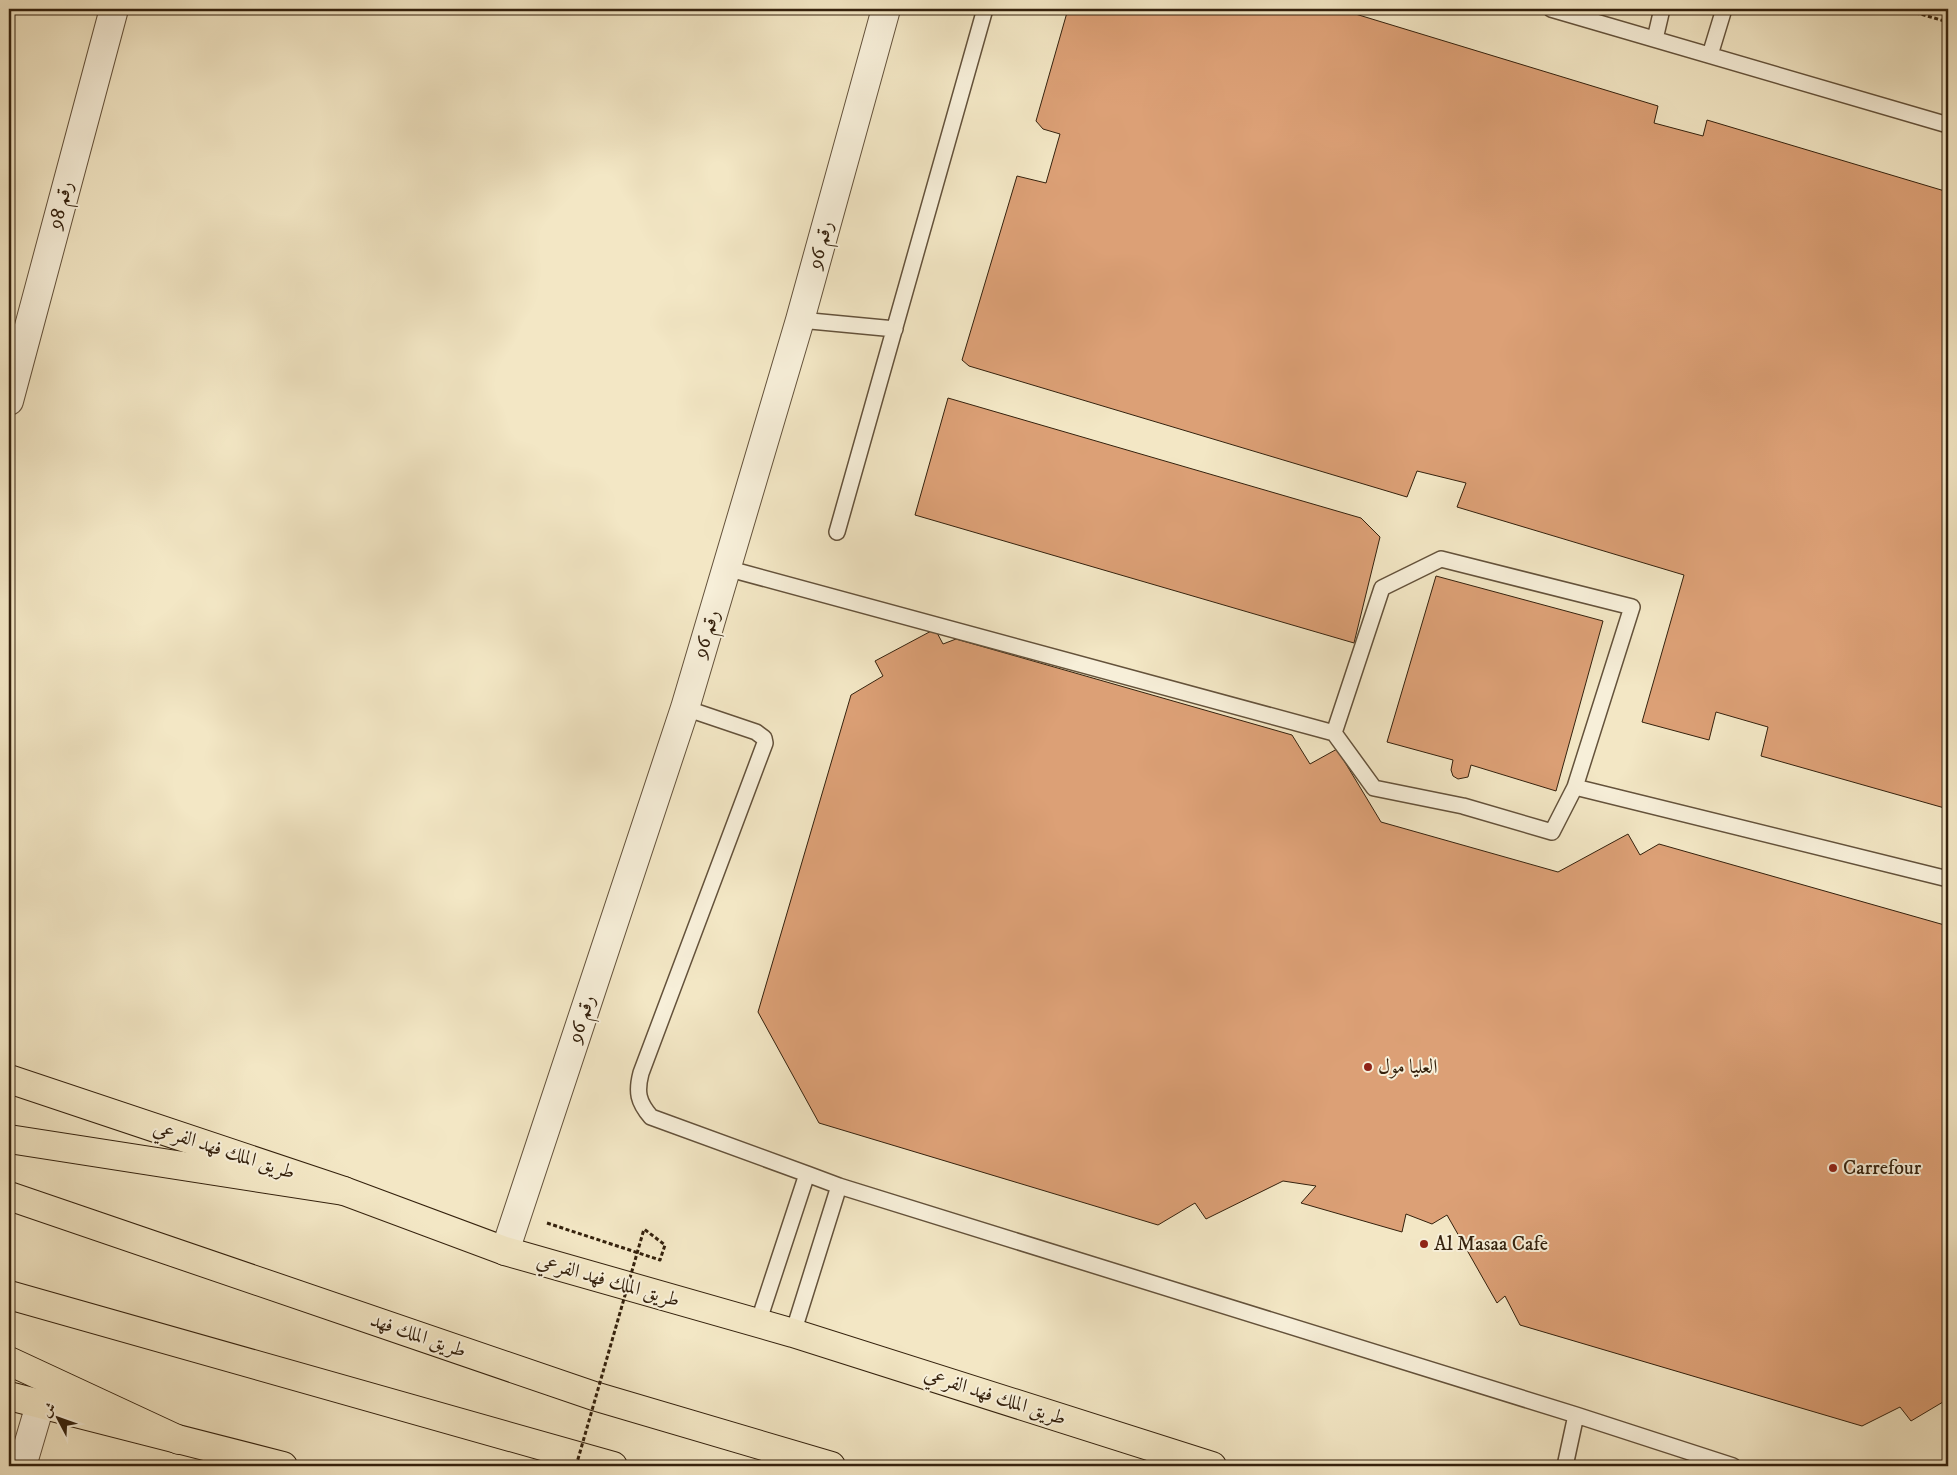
<svg xmlns="http://www.w3.org/2000/svg" width="1957" height="1475" viewBox="0 0 1957 1475" font-family="'IM FELL DW Pica',Amiri,serif">
  <style>
    .building { fill: #dca076; stroke: #34210d }
    .lines { fill: none; stroke-linecap: round; stroke-linejoin: round }
    .lane-casing { stroke: #64523b; stroke-width: 18 }
    .street-casing { stroke: #64523b; stroke-width: 30 }
    .primary-casing { stroke: #34210d; stroke-width: 30 }
    .highway-casing { stroke: #34210d; stroke-width: 30 }
    .path { stroke: #34210d; stroke-width: 3; stroke-dasharray: 4 2.5; stroke-linecap: butt }
    .lane { stroke: #f7efd9; stroke-width: 15 }
    .street { stroke: #f7efd9; stroke-width: 28 }
    .primary { stroke: #f3e7c5; stroke-width: 28 }
    .highway { stroke: #f3e7c5; stroke-width: 28 }
    .path-bridge { stroke: #34210d; stroke-width: 3; stroke-dasharray: 4 2.5; stroke-linecap: butt }
    .poi-dot { fill: #8f2418; stroke: #f7efd9; stroke-width: 2 }
    .labels { text-anchor: middle; dominant-baseline: central; stroke-width: 4; stroke-linejoin: round; paint-order: stroke }
    .street-label { font-size: 20px; fill: #34210d; stroke: #f7efd9 }
    .poi-label { font-size: 20px; fill: #34210d; stroke: #f7efd9; text-anchor: start }
  </style>
  <rect width="100%" height="100%" fill="#f3e7c5"/>
  <filter id="stains"><feTurbulence type="fractalNoise" baseFrequency=".004" numOctaves="4"/><feColorMatrix values="0 0 0 0 .2 0 0 0 0 .09 0 0 0 0 .02 0 0 0 .5 -.17"/></filter>
  <radialGradient id="worn" r=".72"><stop offset=".6" stop-color="#630" stop-opacity="0"/><stop offset="1" stop-color="#630" stop-opacity=".3"/></radialGradient>
  <path class="building" d="M1068 9H1339L1658 106 1654 123 1703 136 1707 120 1948 192V809L1761 756 1768 727 1716 712 1709 740 1642 722 1684 575 1457 507 1466 483 1417 471 1407 497 969 366 962 360 1017 176 1046 183 1060 134 1043 129 1036 121Z
    M948 398 1361 518 1380 537 1354 643 915 515Z
    M1436 576 1603 621 1556 791 1471 765 1468 777 1458 779 1453 776 1451 770 1453 760 1387 742Z
    M935 629 943 644 956 639 1292 735 1310 764 1337 749 1381 822 1558 872 1628 834 1640 855 1659 844 1948 926V1399L1911 1421 1900 1407 1862 1426 1520 1325 1505 1296 1497 1303 1447 1215 1432 1224 1406 1214 1402 1232 1301 1203 1316 1186 1283 1181 1206 1219 1195 1203 1158 1225 819 1123 758 1012 851 695 883 676 875 661Z
    M9 1435 19 1440 9 1466Z"/>
  <g class="lines">
    <g class="lane-casing">
      <path id="lane" d="M1551 9 1948 125
        M1655 39 1662 9
        M1710 55 1724 9
        M800 320 895 329
        M837 532 985 9
        M726 568 1334 733 1374 788 1463 806 1552 832 1575 787 1948 879
        M685 708 756 732 764 738 765 743 641 1073C636 1092 638 1102 651 1117L807 1174 758 1323
        M1334 733 1382 588 1441 559 1632 607 1575 787
        M807 1174 839 1186
        M793 1333 839 1186 1576 1415 1733 1466
        M1565 1466 1576 1415"/>
    </g>
    <g class="street-casing">
      <path id="street" d="M9 401 114 9
        M505 1251 685 708 800 320 886 9
        M22 1466 40 1405"/>
    </g>
    <g class="primary-casing">
      <path id="primary" d="M9 1079 344 1191 505 1251 793 1333 1212 1466
        M9 1396 283 1466"/>
    </g>
    <g class="highway-casing">
      <path id="highway" d="M9 1139 344 1191
        M9 1196 594 1396 831 1466
        M9 1295 613 1466
        M9 1361 179 1440"/>
    </g>
    <path class="path" d="M1903 9 1948 22
      M547 1223 660 1260 665 1245 644 1229"/>
    <use href="#lane" class="lane"/>
    <use href="#street" class="street"/>
    <use href="#primary" class="primary"/>
    <use href="#highway" class="highway"/>
    <path class="path-bridge" d="M576 1466 644 1229"/>
  </g>
  <g class="poi-dot">
    <circle cx="1368" cy="1067" r="5"/>
    <circle cx="1833" cy="1168" r="5"/>
    <circle cx="1424" cy="1244" r="5"/>
  </g>
  <g class="labels">
    <g class="street-label">
      <text transform="translate(61 205) rotate(-75)">رقم 98</text>
      <text transform="translate(821 245) rotate(-75)">رقم 96</text>
      <text transform="translate(707 634) rotate(-73)">رقم 96</text>
      <text transform="translate(582 1019) rotate(-72)">رقم 96</text>
      <text transform="translate(224 1151) rotate(18)">طريق الملك فهد الفرعي</text>
      <text transform="translate(608 1281) rotate(16)">طريق الملك فهد الفرعي</text>
      <text transform="translate(418 1336) rotate(19)">طريق الملك فهد</text>
      <text transform="translate(995 1397) rotate(18)">طريق الملك فهد الفرعي</text>
    </g>
    <g class="poi-label">
      <text x="1378" y="1067">العليا مول</text>
      <text x="1843" y="1168">Carrefour</text>
      <text x="1434" y="1244">Al Masaa Cafe</text>
    </g>
  </g>
  <rect width="1957" height="1475" fill="none" stroke="#f3e7c5" stroke-width="30"/>
  <rect x="10" y="10" width="1937" height="1455" fill="none" stroke="#34210d" stroke-width="2.5"/>
  <rect x="15" y="15" width="1927" height="1445" fill="none" stroke="#34210d"/>
  <g transform="translate(58 1418) rotate(311)" stroke="#f7efd9" stroke-width="4" paint-order="stroke">
  <path d="M0-4L9 19L0 12L-9 19Z" fill="#34210d"/>
  <text y="-8" font-size="14" font-weight="bold" text-anchor="middle" fill="#34210d">ش</text>
  </g>
  <rect width="100%" height="100%" filter="url(#stains)"/>
  <rect width="100%" height="100%" fill="url(#worn)"/>
</svg>
